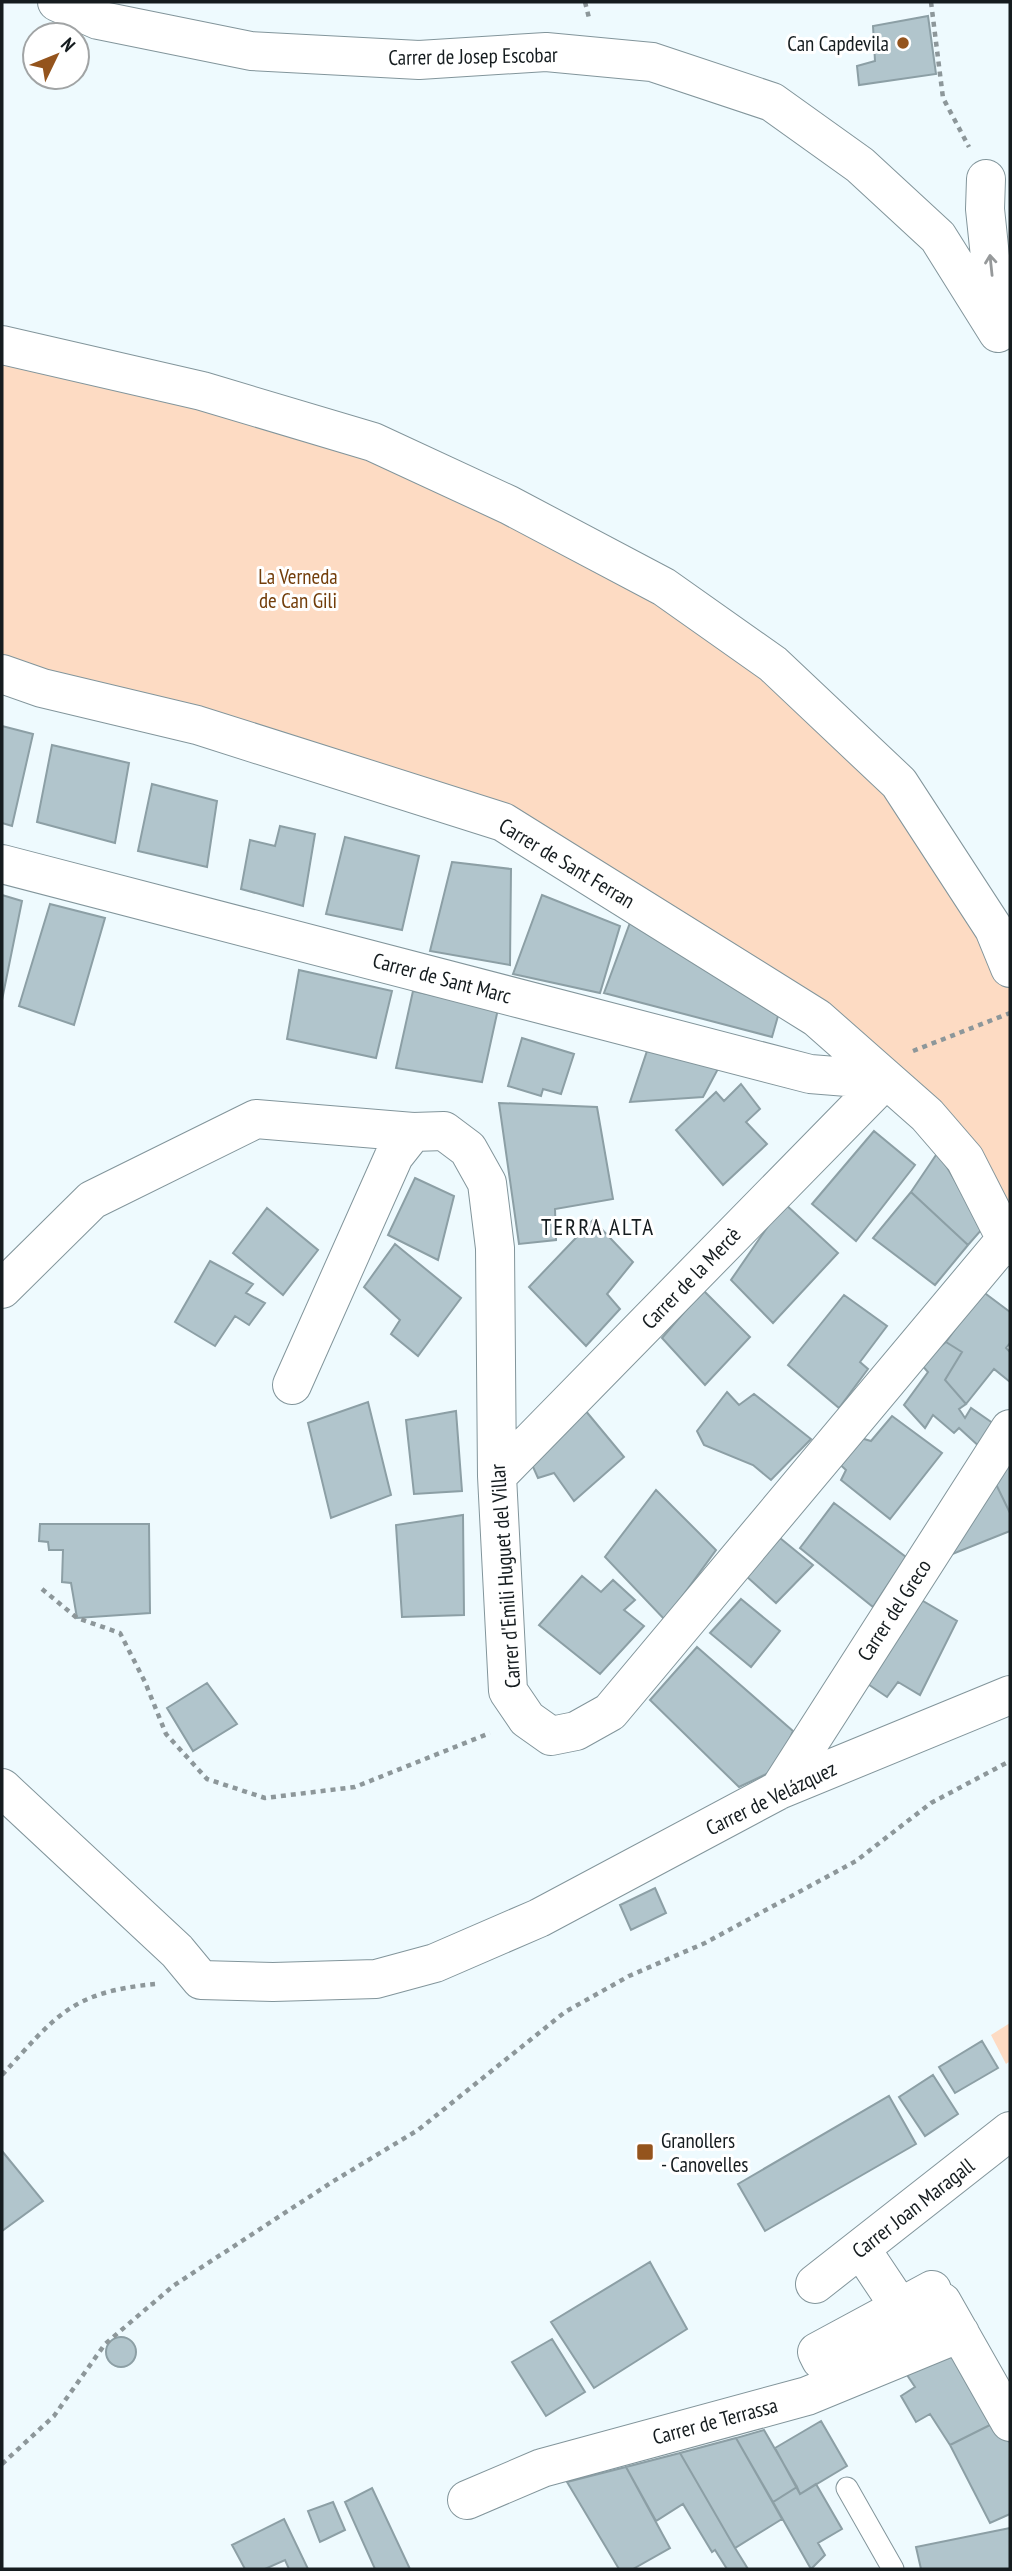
<svg xmlns="http://www.w3.org/2000/svg" width="1012" height="2571" viewBox="0 0 1012 2571" font-family="'PT Sans Narrow',sans-serif">
  <style>
    .green { fill: #fddbc3 }
    .building { fill: #b1c5cc; stroke: #8c9fa5; stroke-width: 2 }
    .lines { fill: none; stroke-linecap: round; stroke-linejoin: round }
    .lane-casing { stroke: #82959b; stroke-width: 23 }
    .street-casing { stroke: #82959b; stroke-width: 40 }
    .secondary-casing { stroke: #82959b; stroke-width: 40 }
    .path { stroke: #8d979a; stroke-width: 4.5; stroke-dasharray: 5 5; stroke-linecap: butt }
    .lane { stroke: #fff; stroke-width: 21 }
    .street { stroke: #fff; stroke-width: 38 }
    .secondary { stroke: #fff; stroke-width: 38 }
    .oneway { stroke: #96999a }
    .poi-dot { fill: #94541d; stroke: #fff; stroke-width: 2.5 }
    .labels { text-anchor: middle; dominant-baseline: central; stroke-width: 6; stroke-linejoin: round; paint-order: stroke }
    .poi-label { font-size: 21px; fill: #151c1f; stroke: #fff; text-anchor: end }
    .street-label { font-size: 21px; fill: #151c1f; stroke: #fff }
    .park-label { font-size: 21px; fill: #733e0b; stroke: #fff }
    .neighbourhood-label { font-size: 23px; letter-spacing: 2px; fill: #151c1f; stroke: #fff }
  </style>
  <rect width="100%" height="100%" fill="#eefafe"/>
  <path class="green" d="M2 345 373 442 664 587 899 783 1010 968V1247L927 1115 503 822 2 668Z
    M1010 2023V2061L1006 2064 991 2035Z"/>
  <path class="building" d="M928 16 936 74 859 85 857 66 875 61 873 26Z
    M2 726 33 734 12 826 2 823Z
    M52 745 129 763 115 843 37 822Z
    M152 784 217 801 207 867 138 851Z
    M280 826 315 834 303 906 241 889 250 840 275 846Z
    M345 837 419 856 402 930 326 914Z
    M452 862 511 869 510 965 430 951Z
    M2 895 22 901 2 1000Z
    M542 895 620 926 600 993 513 974Z
    M50 904 105 918 74 1025 19 1006Z
    M631 920 778 1016 772 1037 604 993Z
    M299 970 392 991 376 1058 287 1039Z
    M413 991 498 1009 482 1082 396 1068Z
    M522 1038 574 1054 561 1094 543 1089 541 1096 508 1086Z
    M647 1051 719 1067 703 1097 630 1102Z
    M741 1084 760 1109 746 1122 767 1144 723 1185 676 1130 716 1092 724 1101Z
    M499 1103 597 1107 613 1199 555 1209 556 1240 519 1244Z
    M874 1131 915 1165 856 1241 812 1204Z
    M938 1152 983 1228 968 1245 911 1192Z
    M415 1178 454 1196 438 1260 388 1235Z
    M911 1192 968 1245 935 1285 873 1238Z
    M784 1203 838 1253 773 1323 731 1280Z
    M267 1208 318 1250 283 1295 233 1253Z
    M593 1220 633 1262 607 1294 620 1309 586 1346 529 1287Z
    M395 1244 461 1298 418 1356 391 1334 400 1320 364 1287Z
    M210 1261 253 1284 246 1293 265 1303 249 1325 235 1316 215 1346 175 1322Z
    M703 1290 750 1337 705 1385 662 1338Z
    M982 1291 1010 1312V1343L1006 1348 1010 1352V1382L994 1369 966 1404 945 1380 962 1352 946 1342Z
    M844 1295 887 1326 860 1362 868 1369 839 1408 788 1365Z
    M946 1342 962 1352 945 1380 966 1404 959 1409 965 1418 971 1408 997 1426 983 1450 959 1428 954 1433 933 1415 925 1428 904 1405 928 1372 920 1363Z
    M727 1392 739 1405 754 1394 811 1439 771 1480 753 1465 704 1445 697 1431Z
    M368 1402 391 1495 331 1518 308 1423Z
    M580 1404 624 1457 574 1501 554 1473 538 1478 529 1458Z
    M456 1411 462 1491 414 1494 406 1420Z
    M892 1416 942 1453 890 1519 841 1480 846 1470 836 1461 857 1437 871 1441Z
    M1010 1449V1513L993 1478Z
    M993 1478 1010 1513V1531L945 1557Z
    M656 1490 716 1550 665 1620 605 1557Z
    M834 1503 906 1557 873 1607 800 1548Z
    M463 1515 464 1615 402 1617 396 1525Z
    M40 1524H149L150 1613 77 1618 71 1583 62 1582 63 1550H49L48 1542 39 1541Z
    M780 1538 813 1565 776 1603 746 1576Z
    M582 1576 601 1592 613 1580 635 1600 624 1610 644 1626 600 1674 539 1625Z
    M906 1591 957 1621 920 1695 898 1682 887 1697 853 1674Z
    M741 1599 780 1631 751 1667 710 1633Z
    M697 1647 793 1731 777 1769 739 1787 650 1700Z
    M207 1683 237 1724 193 1751 167 1708Z
    M655 1888 666 1913 631 1930 620 1905Z
    M982 2041 998 2068 955 2093 939 2067Z
    M933 2075 958 2114 925 2136 899 2097Z
    M889 2096 916 2144 765 2231 738 2184Z
    M2 2151 43 2201 2 2231Z
    M650 2262 687 2329 594 2388 551 2322Z
    M106 2352a15 15 0 1 1 30 0a15 15 0 1 1-30 0Z
    M552 2339 585 2392 546 2416 512 2362Z
    M958 2350 998 2421 950 2445 930 2414 916 2422 901 2396 915 2387 907 2375Z
    M821 2421 847 2466 800 2494 775 2448Z
    M998 2421 1010 2443V2514L990 2523 950 2445Z
    M764 2430 797 2487 773 2502 736 2438Z
    M736 2438 782 2519 735 2548 680 2453Z
    M680 2453 735 2548 748 2569H727L715 2550 712 2552 683 2504 656 2521 626 2467Z
    M626 2467 670 2548 633 2569H619L567 2482Z
    M816 2484 842 2529 818 2543 825 2555 811 2569 773 2502 797 2487 800 2494Z
    M372 2488 410 2569H375L345 2502Z
    M333 2502 345 2530 320 2542 308 2511Z
    M284 2519 308 2569H289L285 2560 265 2569H245L232 2545Z
    M1010 2528V2569H921L916 2547Z"/>
  <g class="lines">
    <g class="lane-casing">
      <path id="lane" d="M847 2488 893 2569"/>
    </g>
    <g class="street-casing">
      <path id="street" d="M57 2 98 20 251 51 419 60 546 52 652 62 772 102 860 165 938 237 998 333
        M986 179 985 209 997 323
        M2 674 42 688 197 725 503 822 817 1018 927 1115 965 1159 1010 1247
        M2 864 810 1074 885 1080
        M2 1289 92 1200 256 1119 413 1132
        M292 1385 394 1156 413 1132 444 1131 468 1149 487 1183 495 1248 497 1476 508 1691 527 1719 551 1736 576 1731 610 1712 1006 1239
        M497 1476 885 1080
        M2 1788 177 1951 201 1980 273 1982 376 1979 435 1963 539 1918 779 1790 1010 1695
        M779 1790 1010 1429
        M861 2249 899 2306
        M815 2284 1010 2131
        M932 2290 817 2352 821 2360 942 2302 1010 2422
        M467 2500 542 2468 807 2396 960 2333"/>
    </g>
    <g class="secondary-casing">
      <path id="secondary" d="M2 345 202 391 373 442 509 505 664 587 773 664 899 783 994 929 1010 968"/>
    </g>
    <path class="path" d="M585 2 589 18
      M931 2 943 98 969 147
      M913 1051 1010 1013
      M42 1589 77 1618 120 1633 145 1682 166 1734 207 1779 265 1798 355 1787 490 1733
      M2 2075C56 2016 71 1992 155 1984
      M2 2464 54 2416 105 2344 173 2286 332 2182 418 2130 565 2012 629 1976 705 1943 856 1861 931 1803 1010 1761"/>
    <use href="#lane" class="lane"/>
    <use href="#street" class="street"/>
    <use href="#secondary" class="secondary"/>
  </g>
  <defs><path id="oneway-shaft" d="M-6 0H5M1.5-3L5.5 0L1.5 3" fill="none" stroke-width="1.6" stroke-linecap="round" stroke-linejoin="round" transform="scale(1.75)"/></defs>
  <use class="oneway" href="#oneway-shaft" transform="translate(991 265) rotate(-96)"/>
  <g class="poi-dot">
    <circle cx="903" cy="43" r="7"/>
    <rect x="636" y="2143" width="18" height="18" rx="3.5"/>
  </g>
  <g class="labels">
    <g class="poi-label">
      <text x="889" y="43">Can Capdevila</text>
      <text x="661" y="2140" text-anchor="start">Granollers<tspan x="661" dy="24">- Canovelles</tspan></text>
    </g>
    <g class="street-label">
      <text transform="translate(473 56) rotate(-1)">Carrer de Josep Escobar</text>
      <text transform="translate(567 863) rotate(31)">Carrer de Sant Ferran</text>
      <text transform="translate(442 978) rotate(15)">Carrer de Sant Marc</text>
      <text transform="translate(691 1278) rotate(-46)">Carrer de la Mercè</text>
      <text transform="translate(505 1576) rotate(-94)">Carrer d'Emili Huguet del Villar</text>
      <text transform="translate(894 1610) rotate(-57)">Carrer del Greco</text>
      <text transform="translate(771 1798) rotate(-26)">Carrer de Velázquez</text>
      <text transform="translate(913 2208) rotate(-38)">Carrer Joan Maragall</text>
      <text transform="translate(715 2421) rotate(-15)">Carrer de Terrassa</text>
    </g>
    <g class="park-label">
      <text x="298" y="576">La Verneda<tspan x="298" dy="24">de Can Gili</tspan></text>
    </g>
    <g class="neighbourhood-label">
      <text x="598" y="1226">TERRA ALTA</text>
    </g>
  </g>
  <rect width="1012" height="2571" fill="none" stroke="#151c1f" stroke-width="7"/>
  <g transform="translate(56 56) rotate(47)"><circle r="33" fill="#ffffff" stroke="#a1a4a5" stroke-width="2"/>
  <path d="M0-5L12 26L0 18L-12 26Z" fill="#94541d"/>
  <text y="-10" font-size="19" font-weight="bold" text-anchor="middle" fill="#151c1f">N</text>
  </g>
</svg>
